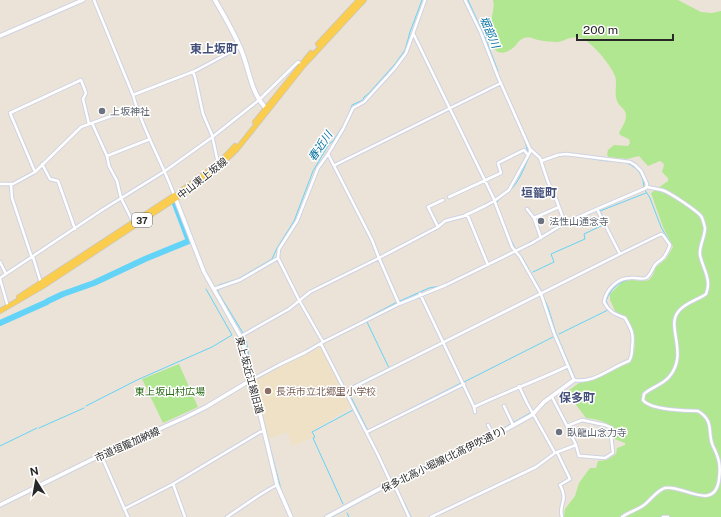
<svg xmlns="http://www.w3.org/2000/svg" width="721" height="517" viewBox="0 0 721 517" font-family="'Public Sans','Noto Sans JP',sans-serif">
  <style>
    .education { fill: #efe1c6 }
    .green { fill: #b0e790 }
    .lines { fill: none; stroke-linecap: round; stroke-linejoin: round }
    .stream { stroke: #63d4f7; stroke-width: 1 }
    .river { stroke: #63d4f7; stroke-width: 6 }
    .minor-casing { stroke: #ced2e3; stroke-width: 4.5 }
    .tertiary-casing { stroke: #ced2e3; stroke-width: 5.5 }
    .secondary-casing { stroke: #ced2e3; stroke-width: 6 }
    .primary-casing { stroke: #c7c7c7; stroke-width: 6 }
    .minor { stroke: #fff; stroke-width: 2.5 }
    .tertiary { stroke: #fff; stroke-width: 3.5 }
    .secondary { stroke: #fff; stroke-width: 4 }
    .primary { stroke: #facd4f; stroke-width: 4.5 }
    .worship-dot { fill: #6b7280; stroke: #fff; stroke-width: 1.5 }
    .education-dot { fill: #8d6e63; stroke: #fff; stroke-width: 1.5 }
    .labels { text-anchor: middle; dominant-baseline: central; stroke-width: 3; stroke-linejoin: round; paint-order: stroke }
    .shield { fill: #fff; stroke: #686868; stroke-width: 1 }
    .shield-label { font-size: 9px; font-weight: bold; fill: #282828 }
    .worship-label { font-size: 10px; fill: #5b616d; stroke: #fff; text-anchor: start }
    .street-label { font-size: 10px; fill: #282828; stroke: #fff }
    .park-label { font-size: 10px; fill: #286914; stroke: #fff }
    .education-label { font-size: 10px; fill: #785e54; stroke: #fff; text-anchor: start }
    .water-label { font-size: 11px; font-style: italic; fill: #046fa0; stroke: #fff }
    .quarter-label { font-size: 12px; font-weight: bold; fill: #46517b; stroke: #fff }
  </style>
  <rect width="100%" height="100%" fill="#ece3d8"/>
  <path class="education" d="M321 346 352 407 311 431 314 437 292 446 287 432 269 439 255 382 256 380 276 368Z"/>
  <path class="green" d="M493 0H678L701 12 712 13 721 11V517H564L565 509 575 496 579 483 590 468H596L598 461 607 460 616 454 617 448 625 445V443L612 438 614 428C605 421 596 419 586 418L571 398 568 391 579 383 594 380 619 365 630 362C639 347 634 330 626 316L616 313 610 300V294L622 282 631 280 643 281 649 280 653 275 656 267 666 259 673 247 663 227 651 193 668 181V178L662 172 664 165 663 163 660 161 648 166 639 156 627 159 609 157 607 155 608 150 614 145 628 146 630 143 629 139 620 135 619 133C622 127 626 122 626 116 626 109 621 108 618 103 613 94 618 84 615 76 611 65 591 41 581 38 572 35 565 41 557 42 553 42 542 41 538 40 533 39 530 36 524 38 518 40 517 45 513 48 500 58 493 51 489 38L490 36C488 23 496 10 493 0Z
    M179 364 198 407 163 423 142 379Z"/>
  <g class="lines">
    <path class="stream" d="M468 0 485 37 498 71
      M496 75 499 82
      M348 116 352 105 363 100 364 97 368 94 395 64 405 50 410 32 422 0
      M524 138 528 152
      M593 159 608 161
      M627 163C638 168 643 175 644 187
      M645 190 650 198 661 227 671 244
      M504 195C516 189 523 171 528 159
      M497 202 501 197
      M575 220 596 211
      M606 223 600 211 646 193
      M511 240 515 248
      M530 242 535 240
      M522 257 540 289
      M658 263 666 256
      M533 272 554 262 551 254 585 239 584 234 603 225
      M462 276 474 270
      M649 277 655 267
      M219 285 238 279 272 259 277 248 294 221 313 171 329 144 333 141 345 123
      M218 289V292L243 333
      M542 294 548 307 556 333 575 378 574 382 558 394
      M400 301 429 288 441 286
      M610 309 606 301C611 289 617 283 630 279
      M365 319 397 302
      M559 334 608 310
      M246 340 249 356
      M250 359 253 371
      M464 382 553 337
      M347 389 389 368 367 322
      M348 391 367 429 369 430 461 383
      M86 406 137 380 212 347 232 335 206 289
      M543 406 552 398
      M264 423 266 431
      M39 428 84 408
      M493 434 530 413
      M267 436 282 493
      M0 446 37 428
      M392 480 485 438
      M397 482 437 465
      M404 502 411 517
      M343 504 313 438 315 437 312 432 353 410
      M288 505 293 517
      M347 513 349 517
      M332 517 387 487"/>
    <path class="river" d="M48 301 63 294 94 283 145 259 189 241 175 204
      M0 323 47 302"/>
    <g class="minor-casing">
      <path id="minor" d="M94 0 133 95C142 129 162 161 174 195
        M465 0 481 33 498 77 530 149 540 158 548 182 556 199 565 223
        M413 33 493 197 512 247 520 257 541 294 554 333 574 380C594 384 611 367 629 361 632 357 632 353 632 348 634 334 632 330 625 318 615 314 609 312 604 302 606 289 618 278 630 278 635 277 642 280 646 278 651 275 652 269 655 265 657 262 660 261 662 259 666 256 668 250 670 245L663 235 661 234 620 254 597 209 646 188 647 184 641 171 635 165 630 162 566 154 558 155 541 161
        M193 72 195 77 203 114 212 135 218 163
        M133 95 195 71 240 47
        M92 123 107 156 150 139
        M107 156 109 166 117 181 121 198 133 222
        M42 164 50 179 58 181 75 229
        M335 165 501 83
        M35 172 10 113 81 80 86 93 83 99 89 124
        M0 184H13L35 172 81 127 136 107
        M11 184 12 198 32 258
        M449 197 501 173 498 163 524 150 528 155
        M527 209 534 218 541 238
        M467 214 488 265
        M534 218 559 207
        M438 227 428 207 443 200
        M33 257 41 283
        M278 258 299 300 323 342
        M0 262 6 274
        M0 278 102 210 165 171 211 138 259 100 298 62 302 64
        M0 279 8 307
        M214 289 240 280 278 258 279 249 297 221 318 168 328 154 343 129 353 108 364 102 394 69 406 53 425 0
        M420 294 474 407C505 392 537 381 568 366
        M399 304 379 258 438 227 445 221 464 216 485 206 494 201 509 190 530 152V149
        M241 336 289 309 310 292 379 258 372 240 328 154
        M321 344 378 455 391 483
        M251 380 279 365 306 352 323 342 399 304 446 285 532 243 565 223 597 209
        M519 386 527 403 555 453
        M346 391 620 254
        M504 406 513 425
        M474 407 475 412
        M488 425 494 436
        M567 426 582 420 605 425 612 428 611 436 613 453 605 458 581 456H579L576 445
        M367 432 464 384
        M557 452 570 479 560 485C569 502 558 504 562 517
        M101 455 128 517
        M393 482 409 517
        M173 484 185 517
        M124 509 173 484 260 432 264 431
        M227 517C244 506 259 494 277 485
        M431 517 536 467 555 453 576 445 567 426 552 397
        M622 517C629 512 637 510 644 505 651 500 657 490 665 488 682 484 715 513 719 479 721 466 719 458 713 446 707 433 715 421 698 411 687 411 650 410 643 400L644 394C652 387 662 385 669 377 689 354 666 327 678 312 684 303 698 300 706 294 712 280 703 269 700 255 699 246 705 237 705 228 704 224 703 219 701 216 696 210 669 192 662 190 657 189 652 188 647 187
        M663 517H668"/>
    </g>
    <g class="tertiary-casing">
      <path id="tertiary" d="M0 36 83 0
        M175 197 204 272 242 339 277 485 291 517
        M0 505 101 455 186 417 206 407 251 380
        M327 517 396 480 479 444 494 436 532 415 544 402 574 380"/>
    </g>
    <g class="secondary-casing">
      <path id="secondary" d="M215 0C225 17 235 34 242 52 250 72 251 95 268 110"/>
    </g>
    <g class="primary-casing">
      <path id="primary" d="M318 44 359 0
        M255 122 311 53
        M181 191 218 164 235 146
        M19 297 175 195
        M0 311 43 286 190 189 211 174 237 149 303 66 364 0"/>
    </g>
    <use href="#minor" class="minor"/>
    <use href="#tertiary" class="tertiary"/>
    <use href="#secondary" class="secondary"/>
    <use href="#primary" class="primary"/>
  </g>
  <g class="worship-dot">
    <circle cx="102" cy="111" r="4"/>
    <circle cx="541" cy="221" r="4"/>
    <circle cx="559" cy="432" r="4"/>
  </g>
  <circle class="education-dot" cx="268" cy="391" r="4"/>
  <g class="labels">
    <rect class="shield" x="132" y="213" width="20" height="14" rx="3"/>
    <g class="shield-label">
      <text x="142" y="220">37</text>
    </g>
    <g class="worship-label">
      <text x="110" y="111">上坂神社</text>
      <text x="549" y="221">法性山通念寺</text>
      <text x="567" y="432">臥龍山念力寺</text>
    </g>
    <g class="street-label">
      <text transform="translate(202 178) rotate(-38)">中山東上坂線</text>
      <text transform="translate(250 375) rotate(75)">東上坂近江線旧道</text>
      <text transform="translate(127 444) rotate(-24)">市道垣籠加納線</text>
      <text transform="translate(443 459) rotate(-26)">保多北高小堀線(北高伊吹通り)</text>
    </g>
    <g class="park-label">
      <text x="170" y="391">東上坂山村広場</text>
    </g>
    <g class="education-label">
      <text x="276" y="391">長浜市立北郷里小学校</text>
    </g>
    <g class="water-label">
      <text transform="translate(490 32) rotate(67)">堀部川</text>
      <text transform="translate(320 146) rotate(-56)">春近川</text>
    </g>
    <g class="quarter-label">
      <text x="214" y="49">東上坂町</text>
      <text x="539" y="193">垣籠町</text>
      <text x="577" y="398">保多町</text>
    </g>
  </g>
  <g transform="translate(36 481) rotate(349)" stroke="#ffffff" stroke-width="3" paint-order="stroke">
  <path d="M0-3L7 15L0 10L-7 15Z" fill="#282828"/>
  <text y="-6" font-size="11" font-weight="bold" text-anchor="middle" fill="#282828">N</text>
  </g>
  <path d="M577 34v6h96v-6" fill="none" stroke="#282828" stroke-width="2"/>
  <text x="583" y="34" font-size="12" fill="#282828" stroke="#ffffff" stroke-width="3" paint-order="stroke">200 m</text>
</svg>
